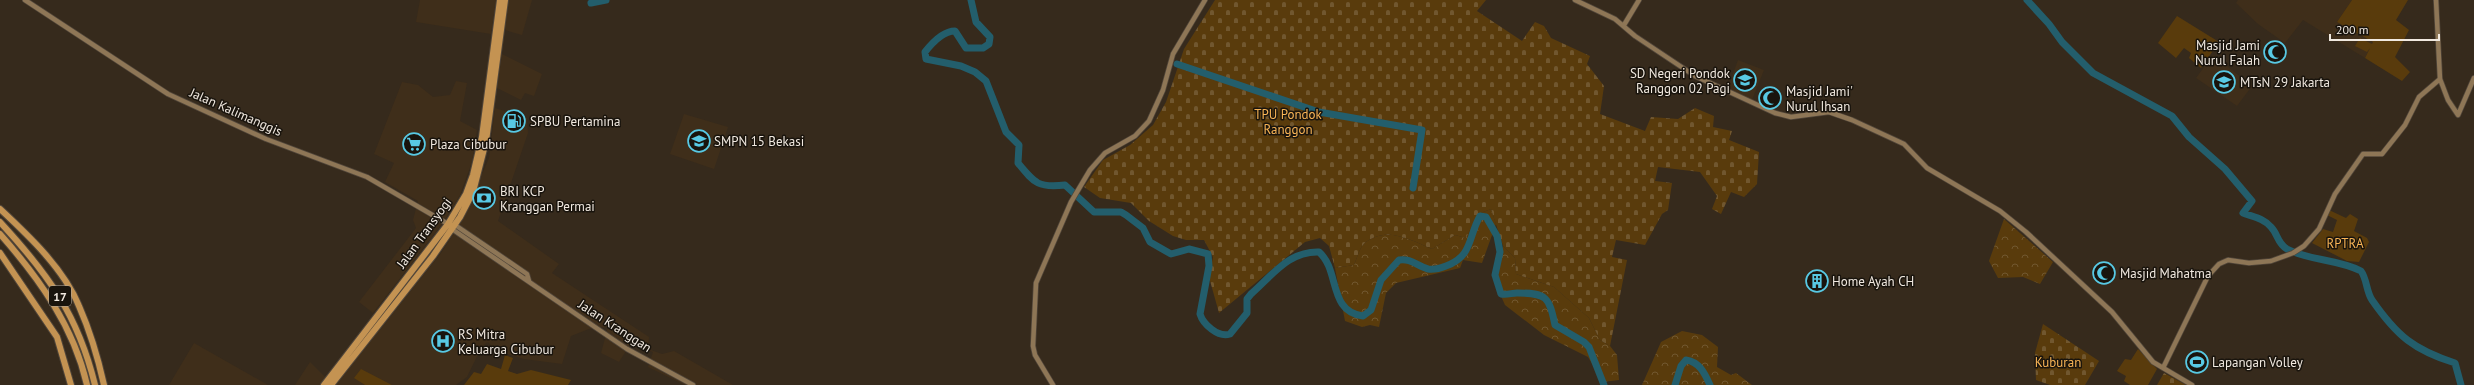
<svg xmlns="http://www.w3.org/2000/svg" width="2474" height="385" viewBox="0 0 2474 385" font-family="'PT Sans',sans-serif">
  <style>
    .built { fill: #3f2e1a }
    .green { fill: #593b0c }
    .forest { fill: url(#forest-crowns) }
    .cemetery { fill: url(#cemetery-stones) }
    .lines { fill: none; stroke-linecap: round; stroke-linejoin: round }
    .river { stroke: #235e6c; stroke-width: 7 }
    .secondary-casing { stroke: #51463a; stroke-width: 6 }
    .highway-casing { stroke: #51463a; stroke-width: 8 }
    .secondary { stroke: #8e7656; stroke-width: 4.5 }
    .highway { stroke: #c49352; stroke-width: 6 }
    .labels { text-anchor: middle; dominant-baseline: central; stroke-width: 3; stroke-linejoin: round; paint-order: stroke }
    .shield { fill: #19140d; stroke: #b0a9a1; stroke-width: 1 }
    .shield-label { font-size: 12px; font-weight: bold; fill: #f1e9e0 }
    .poi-label { font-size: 13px; fill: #f1e9e0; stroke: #19140d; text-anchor: start }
    .street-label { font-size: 13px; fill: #f1e9e0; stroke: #19140d }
    .park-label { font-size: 13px; fill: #fab556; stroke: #19140d }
  </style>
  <defs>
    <pattern id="forest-crowns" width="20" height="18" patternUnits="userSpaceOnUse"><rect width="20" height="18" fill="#593b0c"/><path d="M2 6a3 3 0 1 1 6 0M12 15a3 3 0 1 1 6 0" fill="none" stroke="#71572f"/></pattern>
    <pattern id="cemetery-stones" width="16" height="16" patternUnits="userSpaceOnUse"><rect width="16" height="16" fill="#593b0c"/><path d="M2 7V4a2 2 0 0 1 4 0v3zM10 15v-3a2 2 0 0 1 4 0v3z" fill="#71572f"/></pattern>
  </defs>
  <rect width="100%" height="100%" fill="#362a1c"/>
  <path class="built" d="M420 0H496L491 34 416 22Z
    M509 0H532L522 35 505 30Z
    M2238 0H2352L2337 22 2373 42 2365 58 2303 20 2285 43 2258 24 2236 3Z
    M502 54 542 74 534 96 525 93 521 100 497 88Z
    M2213 55 2252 86 2237 106 2196 78Z
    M1738 60 1764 70 1752 100 1727 90Z
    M456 81 467 83 460 121 477 130 472 162 460 195 444 222 373 313 359 302 416 228 413 220 418 201 385 182 394 163 374 154 402 82 418 85 433 97 450 95Z
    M495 108 527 118 528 133 498 221 559 264 552 273 649 337 648 349 662 354 674 351 733 385H685L648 367 653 352 631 343 619 362 601 353 608 327 589 329 571 336 562 364 524 359 494 350 488 342 482 346 467 377 456 385H392L355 378 365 385H336L441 253 461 222 489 158Z
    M684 114 728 127 714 169 670 154Z
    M194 343 268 385H169Z
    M310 362 326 378 320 385H295Z"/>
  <path class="green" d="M2352 0H2408L2396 20 2409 30 2395 57 2410 72 2402 81 2365 58 2370 48 2367 52 2355 46 2360 38 2372 44 2373 42 2337 22Z
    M2177 16 2219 42 2201 68 2189 58 2191 53 2184 48 2176 58 2158 43Z
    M2329 210 2346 218 2350 214 2358 219 2354 231 2367 238 2369 242 2359 262 2347 261 2312 243 2323 229 2333 232 2337 220 2327 215Z
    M2138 349 2157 369 2148 385H2130L2124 381 2126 376 2117 371 2125 359 2131 360Z
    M505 355 513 358 508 371 517 374 531 370 571 380 568 385H464L474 372 481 374 487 364 501 369Z
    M361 369 388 383 392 385H365L354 378Z"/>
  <path class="forest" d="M1491 209 1496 224 1482 263 1463 260 1460 268 1396 283 1386 293 1379 327 1370 325 1362 327 1345 321 1335 268 1354 265C1357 258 1360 246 1366 242 1387 226 1411 240 1432 249L1455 235 1466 238 1478 214Z
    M2004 219 2053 262 2040 284 2023 277 1998 278 1989 261Z
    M1503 246 1515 258 1516 274 1554 287 1589 318 1600 340 1610 346 1617 355 1619 380 1603 382 1588 357 1544 335 1505 305 1493 278Z
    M1682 331 1702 335 1718 347 1717 367 1731 375 1736 373 1752 385H1642L1661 342Z"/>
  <path class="cemetery" d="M1215 0H1486L1477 11 1522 41 1535 22 1544 26 1551 38 1590 56 1587 64 1604 86 1600 114 1645 131 1651 117 1678 119 1695 108 1714 116 1713 127 1732 131 1729 140 1759 152 1757 184 1744 197 1731 192 1721 214 1712 209 1717 196 1700 172 1658 167 1655 181 1672 183 1668 210 1662 214 1645 245 1616 240 1612 257 1627 260 1610 346 1600 340 1589 318 1554 287 1516 274 1515 258 1503 246 1491 209 1478 214 1466 238 1455 235 1432 249C1411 240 1387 226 1366 242 1360 246 1357 258 1354 265L1335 268 1329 246 1320 238 1305 242 1219 313 1209 277 1213 257 1204 240H1186L1173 236 1149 221 1131 203 1100 198 1084 187 1103 160 1130 145 1153 125 1166 102 1184 49Z
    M2043 324 2099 361 2085 385H2050L2036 380 2035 353Z
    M2164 373 2186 385H2157Z"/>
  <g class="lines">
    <path class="river" d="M971 0 976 22 990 37 989 44 983 48H966L955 31C943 31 932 43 925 52L926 59 961 66 975 72 986 81 1006 132 1019 145 1018 163C1035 184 1039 188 1065 185L1094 212H1121L1126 215 1143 228 1150 242 1171 254 1189 249 1208 254 1209 266 1200 314C1203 324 1218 338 1230 334L1247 313V299L1251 294C1272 276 1288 251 1319 252 1340 270 1328 312 1363 316L1371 310 1381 280 1399 260C1411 258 1417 266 1428 269 1434 270 1441 268 1446 266 1473 256 1468 237 1480 216L1486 217 1497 236 1500 252 1495 275 1501 294C1507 295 1512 293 1517 293 1547 293 1549 297 1555 325L1584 342 1589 347 1604 385
      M2027 0 2049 24 2062 42 2093 73 2172 116 2189 137 2225 169 2252 201 2243 213C2253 217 2263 218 2271 227 2278 234 2277 243 2287 249 2310 261 2338 259 2361 271 2367 279 2366 291 2372 300 2397 336 2414 350 2455 363L2461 385
      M591 3 606 0
      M1177 64 1319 112 1422 130 1413 188
      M1675 385 1681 366 1686 360C1700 362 1705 374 1710 385"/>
    <g class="secondary-casing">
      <path id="secondary" d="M25 0 168 94 266 139 367 177 448 224
        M1575 0 1615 19 1635 36 1695 76 1775 113 1791 117 1829 112 1852 120 1904 144 1927 168 2000 211 2026 232 2112 312 2153 362 2192 385
        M2436 0 2440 79 2448 100 2458 115 2474 78
        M1624 25 1639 0
        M455 225 527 274 529 281
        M452 229 627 349 693 385
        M2163 368 2208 276 2219 264 2228 260 2249 263 2271 261 2293 253 2304 246 2319 229 2335 194 2363 154H2382L2405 125 2419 97 2440 79
        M1053 385 1035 355 1033 346 1036 283 1071 202 1090 170 1105 153 1135 136 1149 121 1163 90 1173 54 1205 0"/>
    </g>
    <g class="highway-casing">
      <path id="highway" d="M0 209C29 236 64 269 79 306 90 331 98 358 104 385
        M0 222C48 274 78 315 95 385
        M0 234C39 278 74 327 87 385
        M0 253 57 337 71 385
        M324 385 448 224 466 194 473 175 482 137 500 0
        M331 385 433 256 460 217 473 192 486 141 505 0"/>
    </g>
    <use href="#secondary" class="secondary"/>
    <use href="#highway" class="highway"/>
  </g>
  <defs>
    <g id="mosque-ring" transform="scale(1.15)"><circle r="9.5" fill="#19140d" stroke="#58c9e4" stroke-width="1.5"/><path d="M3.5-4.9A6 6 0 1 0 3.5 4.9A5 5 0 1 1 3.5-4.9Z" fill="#58c9e4"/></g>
    <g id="school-ring" transform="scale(1.15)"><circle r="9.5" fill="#19140d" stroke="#58c9e4" stroke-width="1.5"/><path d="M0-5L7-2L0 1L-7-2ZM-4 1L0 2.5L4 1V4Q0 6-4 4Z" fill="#58c9e4"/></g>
    <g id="fuel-ring" transform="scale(1.15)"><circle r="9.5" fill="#19140d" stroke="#58c9e4" stroke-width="1.5"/><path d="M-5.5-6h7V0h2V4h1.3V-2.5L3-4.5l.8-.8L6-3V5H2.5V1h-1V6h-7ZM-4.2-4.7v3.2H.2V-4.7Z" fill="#58c9e4"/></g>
    <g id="supermarket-ring" transform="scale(1.15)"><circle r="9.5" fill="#19140d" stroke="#58c9e4" stroke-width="1.5"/><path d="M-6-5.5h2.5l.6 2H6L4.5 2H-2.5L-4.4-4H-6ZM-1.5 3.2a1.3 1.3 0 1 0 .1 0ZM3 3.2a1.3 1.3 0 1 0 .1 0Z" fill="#58c9e4"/></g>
    <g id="bank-ring" transform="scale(1.15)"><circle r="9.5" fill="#19140d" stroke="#58c9e4" stroke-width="1.5"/><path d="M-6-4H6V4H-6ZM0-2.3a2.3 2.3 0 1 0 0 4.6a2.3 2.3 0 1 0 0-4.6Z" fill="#58c9e4"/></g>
    <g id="building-ring" transform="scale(1.15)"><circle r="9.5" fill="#19140d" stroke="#58c9e4" stroke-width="1.5"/><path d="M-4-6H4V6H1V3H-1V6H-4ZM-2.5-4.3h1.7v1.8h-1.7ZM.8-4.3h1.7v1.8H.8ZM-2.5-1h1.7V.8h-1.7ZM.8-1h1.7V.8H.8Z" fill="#58c9e4"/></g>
    <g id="hospital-ring" transform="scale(1.15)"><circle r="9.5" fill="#19140d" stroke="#58c9e4" stroke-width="1.5"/><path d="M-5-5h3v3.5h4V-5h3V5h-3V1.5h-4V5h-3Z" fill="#58c9e4"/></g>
    <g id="stadium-ring" transform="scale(1.15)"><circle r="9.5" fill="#19140d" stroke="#58c9e4" stroke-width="1.5"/><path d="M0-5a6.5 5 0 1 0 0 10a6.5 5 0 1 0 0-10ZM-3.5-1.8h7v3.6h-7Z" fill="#58c9e4"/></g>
  </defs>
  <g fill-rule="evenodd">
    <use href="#mosque-ring" x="2275" y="52"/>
    <use href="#school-ring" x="1745" y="80"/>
    <use href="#school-ring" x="2224" y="82"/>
    <use href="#mosque-ring" x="1770" y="98"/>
    <use href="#fuel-ring" x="514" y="121"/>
    <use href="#school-ring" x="699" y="141"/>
    <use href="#supermarket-ring" x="414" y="144"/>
    <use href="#bank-ring" x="484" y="198"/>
    <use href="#mosque-ring" x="2104" y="273"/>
    <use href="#building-ring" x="1817" y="281"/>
    <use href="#hospital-ring" x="443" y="341"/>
    <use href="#stadium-ring" x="2197" y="362"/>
  </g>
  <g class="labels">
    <rect class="shield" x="49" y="286" width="22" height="20" rx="3"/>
    <g class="shield-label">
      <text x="60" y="296">17</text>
    </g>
    <g class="poi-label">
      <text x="2260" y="45" text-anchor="end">Masjid Jami<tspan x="2260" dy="15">Nurul Falah</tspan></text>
      <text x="1730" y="73" text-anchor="end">SD Negeri Pondok<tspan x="1730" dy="15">Ranggon 02 Pagi</tspan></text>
      <text x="2240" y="82">MTsN 29 Jakarta</text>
      <text x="1786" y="91">Masjid Jami'<tspan x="1786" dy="15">Nurul Ihsan</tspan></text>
      <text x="530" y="121">SPBU Pertamina</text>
      <text x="714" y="141">SMPN 15 Bekasi</text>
      <text x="430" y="144">Plaza Cibubur</text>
      <text x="500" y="191">BRI KCP<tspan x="500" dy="15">Kranggan Permai</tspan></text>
      <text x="2120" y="273">Masjid Mahatma</text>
      <text x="1832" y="281">Home Ayah CH</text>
      <text x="458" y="334">RS Mitra<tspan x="458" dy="15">Keluarga Cibubur</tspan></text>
      <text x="2212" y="362">Lapangan Volley</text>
    </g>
    <g class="street-label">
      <text transform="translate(236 112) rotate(24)">Jalan Kalimanggis</text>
      <text transform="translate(424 233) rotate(-54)">Jalan Transyogi</text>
      <text transform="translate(615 326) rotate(33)">Jalan Kranggan</text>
    </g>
    <g class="park-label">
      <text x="1288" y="114">TPU Pondok<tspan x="1288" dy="15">Ranggon</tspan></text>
      <text x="2345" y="243">RPTRA</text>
      <text x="2058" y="362">Kuburan</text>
    </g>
  </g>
  <path d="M2330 34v6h109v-6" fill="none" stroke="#f1e9e0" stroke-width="2"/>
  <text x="2336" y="34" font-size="12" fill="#f1e9e0" stroke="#19140d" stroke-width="3" paint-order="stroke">200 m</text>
</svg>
